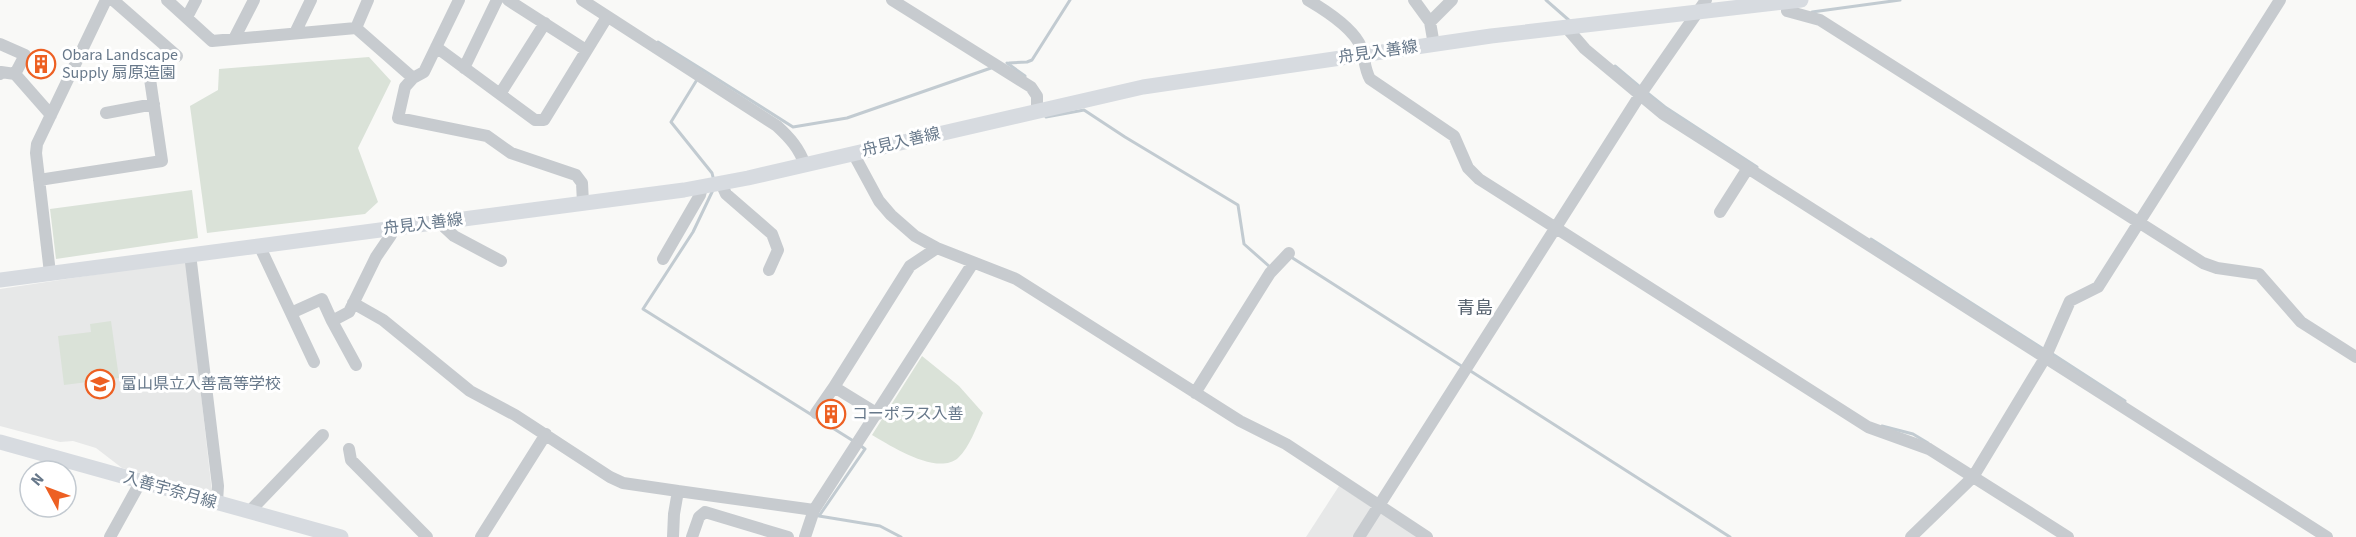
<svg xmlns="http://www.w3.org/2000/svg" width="2356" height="537" viewBox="0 0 2356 537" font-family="'Source Sans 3','Noto Sans JP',sans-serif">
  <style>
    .built { fill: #e7e8e8 }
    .green { fill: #dae2d8 }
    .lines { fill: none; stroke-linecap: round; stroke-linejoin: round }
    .stream { stroke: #c2cbd1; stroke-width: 3 }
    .minor { stroke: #c7cbcf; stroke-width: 12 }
    .major { stroke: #d7dbe0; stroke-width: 15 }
    .labels { text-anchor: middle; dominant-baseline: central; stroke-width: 6; stroke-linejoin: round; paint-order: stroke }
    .street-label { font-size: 16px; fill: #67788a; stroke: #fff }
    .poi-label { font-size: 16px; fill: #67788a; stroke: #fff; text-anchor: start }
    .neighbourhood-label { font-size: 18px; fill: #55616e; stroke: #fff }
  </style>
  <rect width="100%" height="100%" fill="#f9f9f7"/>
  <path class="built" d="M186 261 212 492 122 468 96 448 73 441 60 442 0 426V289Z
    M1339 486 1418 537H1306Z"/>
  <path class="green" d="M369 57 391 81 358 148 378 202 365 214 207 233 190 106 218 90 219 69Z
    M192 190 198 238 56 259 50 209Z
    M111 321 119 378 64 385 58 336 91 332 90 324Z
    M922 356 959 386 983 413C976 427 970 447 958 458 937 476 891 446 872 435Z"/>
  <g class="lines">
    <path class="stream" d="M1546 0 1571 22
      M1812 12 1900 0
      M658 42 703 70 702 73
      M1007 63 1025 76
      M1009 63 1027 62 1032 60 1070 0
      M1615 66 1640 87
      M703 70 793 127 847 118 991 68
      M698 78 671 122 712 173 714 181
      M1645 91 1665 107 1757 167
      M1046 117 1084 110 1125 137 1238 205 1244 244 1270 267
      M713 190 693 232 643 309 855 442
      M1871 239 2045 350
      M1289 259 1291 257 1463 367
      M2051 353 2125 401
      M1469 370 1730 537
      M1882 426 1913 434 1928 443
      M861 446 865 449 819 516 880 526 901 537"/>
    <path class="minor" d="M113 0 177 56
      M167 0 212 41 356 28 368 0
      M508 0 586 50
      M582 0 777 126C790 138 799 148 805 165
      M892 0 1031 87 1037 96V110
      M1308 0C1325 10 1354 29 1361 47 1365 58 1364 68 1370 79L1454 136 1468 168 1479 179 1868 427 1929 449 2068 537
      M1414 0 1430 22
      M1792 0 1787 11 1820 20 2203 263 2217 268 2259 274 2301 322 2356 357
      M187 17 196 0
      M1566 27 1585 49 1663 114 2327 537
      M356 28 413 78 424 72 459 0
      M295 33 311 0
      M235 37 254 0
      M0 44 25 55 15 74 51 115
      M1434 45 1430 22 1452 0
      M436 47 535 120H544L607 17
      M464 68 497 0
      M0 74 1 72 15 74
      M413 78 405 87 398 118 487 136 511 153 576 175 582 183 583 203
      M500 94 545 23
      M106 113 154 104
      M853 153 879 201 891 215 915 236 937 248 1016 279 1240 421 1286 444 1427 537
      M39 180 162 161 150 79
      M721 183 726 194 772 234 778 250 769 270
      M1720 212 1748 168
      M439 222 454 236 501 261
      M259 245 291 313 322 299 332 321 349 312 376 257 391 235 392 228
      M190 254 218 486 217 502
      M663 259 700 195 702 187
      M50 273 36 153 37 144 106 0
      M353 303 383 320 470 391 515 415 610 477 623 483 678 491
      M291 313 314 362
      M332 321 356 365
      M1195 393 1270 273 1289 253
      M816 413 834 387
      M878 414 834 387 910 266 937 248
      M349 449 351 460 427 537
      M249 512 323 435
      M110 537 141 481
      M481 537 546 434
      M673 537 674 514 678 491 814 510 973 263
      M692 537 699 517 705 512 788 537
      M805 537 814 510
      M1359 537 1640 95 1706 0
      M1911 537 1973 477 2045 358 2070 301 2098 287 2280 0"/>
    <path class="major" d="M0 280 684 190 748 178 1143 87 1491 36 1801 0
      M0 442 341 537"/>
  </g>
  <defs>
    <g id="building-ring" transform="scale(1.5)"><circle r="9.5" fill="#fff" stroke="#ed6023" stroke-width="1.5"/><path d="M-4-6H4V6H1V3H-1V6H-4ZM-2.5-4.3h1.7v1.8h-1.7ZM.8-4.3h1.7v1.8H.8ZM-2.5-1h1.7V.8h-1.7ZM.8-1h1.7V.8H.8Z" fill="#ed6023"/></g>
    <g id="school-ring" transform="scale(1.5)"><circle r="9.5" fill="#fff" stroke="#ed6023" stroke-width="1.5"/><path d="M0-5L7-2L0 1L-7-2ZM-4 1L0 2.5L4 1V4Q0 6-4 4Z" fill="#ed6023"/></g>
  </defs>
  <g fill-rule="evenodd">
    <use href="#building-ring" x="41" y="64"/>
    <use href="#school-ring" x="100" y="384"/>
    <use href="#building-ring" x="831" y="414"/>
  </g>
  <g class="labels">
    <g class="street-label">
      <text transform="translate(1378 52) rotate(-8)">舟見入善線</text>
      <text transform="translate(901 142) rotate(-13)">舟見入善線</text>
      <text transform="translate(423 224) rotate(-7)">舟見入善線</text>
      <text transform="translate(170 490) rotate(16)">入善宇奈月線</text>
    </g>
    <g class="poi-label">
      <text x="62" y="55">Obara Landscape<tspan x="62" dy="18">Supply 扇原造園</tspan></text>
      <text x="121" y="384">富山県立入善高等学校</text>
      <text x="852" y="414">コーポラス入善</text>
    </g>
    <g class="neighbourhood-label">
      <text x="1475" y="308">青島</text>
    </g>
  </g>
  <g transform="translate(48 489) rotate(311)"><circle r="28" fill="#ffffff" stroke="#c2c9d0" stroke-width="1.5"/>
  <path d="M0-4.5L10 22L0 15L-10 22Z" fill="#ed6023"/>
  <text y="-9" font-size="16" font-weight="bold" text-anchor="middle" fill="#67788a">N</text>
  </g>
</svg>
